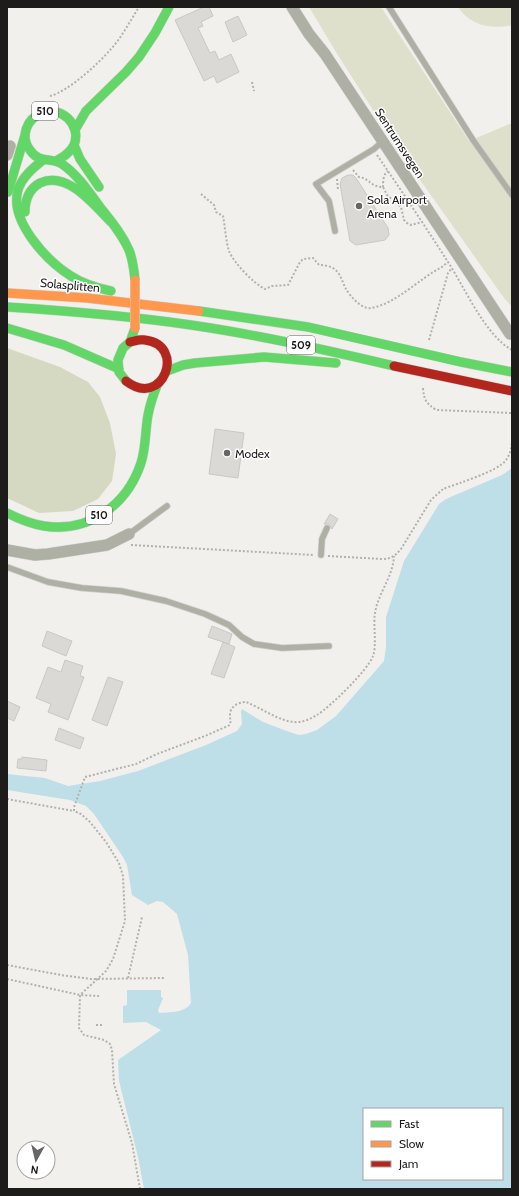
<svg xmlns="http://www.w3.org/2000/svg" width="519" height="1196" viewBox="0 0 519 1196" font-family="Cabin,sans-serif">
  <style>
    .green { fill: #dee0cc }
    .forest { fill: #d6d9c2 }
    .water { fill: #bedee8; fill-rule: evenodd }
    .building { fill: #dbd9d6; stroke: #cac8c5 }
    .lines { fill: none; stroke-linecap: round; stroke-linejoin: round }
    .lane-casing { stroke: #cfcecb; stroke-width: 7 }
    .street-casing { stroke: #cfcecb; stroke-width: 12 }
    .fast-casing { stroke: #cfcecb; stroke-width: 10 }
    .slow-casing { stroke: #cfcecb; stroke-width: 10 }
    .jam-casing { stroke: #cfcecb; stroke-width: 10 }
    .path { stroke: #b1b2ab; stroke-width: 2; stroke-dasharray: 2 2; stroke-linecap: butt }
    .lane { stroke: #aeb0a6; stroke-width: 5.5 }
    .street { stroke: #aeb0a6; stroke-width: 11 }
    .fast { stroke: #63d668; stroke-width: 9 }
    .slow { stroke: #ff974d; stroke-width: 9 }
    .jam { stroke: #b3261e; stroke-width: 9 }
    .slow-bridge-casing { stroke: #cfcecb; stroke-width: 10; stroke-linecap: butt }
    .slow-bridge { stroke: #ff974d; stroke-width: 9 }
    .poi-dot { fill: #686664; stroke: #fff; stroke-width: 1.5 }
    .labels { text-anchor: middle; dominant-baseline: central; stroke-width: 3; stroke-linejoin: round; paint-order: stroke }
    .shield { fill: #fff; stroke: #61605f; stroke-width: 1 }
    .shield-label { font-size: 11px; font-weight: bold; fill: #1d1c1a }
    .street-label { font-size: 12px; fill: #1d1c1a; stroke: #fff }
    .poi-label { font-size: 12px; fill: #1d1c1a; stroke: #fff; text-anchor: start }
  </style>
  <rect width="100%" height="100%" fill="#f2f0ec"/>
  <path class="green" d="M309 7H381L469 141 512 123V307L504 298 398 149 339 57Z
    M458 7H512V25C492 30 469 25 458 7Z"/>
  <path class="forest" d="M7 348 60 367 88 382 100 397 110 423 116 454 112 481 98 499 73 511 39 513 7 498Z"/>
  <path class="water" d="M512 468V1189H144L138 1157 119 1081 118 1060 161 1030 146 1022 123 1023V1006L127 1005V990H161V997L163 998 158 1010 159 1013C170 1012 185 1013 191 1003L188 955 177 914 163 902 157 901 148 905 132 895 127 865 123 857 94 814 86 806 70 800 7 790V774L45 778 68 786 100 781 138 771 206 745 237 731 242 724 241 711 242 709 263 722 284 730 299 735 306 734 317 730 336 716 384 661 386 647V617L404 561 439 504 446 499 502 475ZM364 1109H502V1179H364Z"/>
  <path class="building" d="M204 7H209L213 16 201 22 203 26 198 28 210 53 215 51 219 60 231 54 239 72 217 83 214 76 204 81 175 20Z
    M238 16 247 35 233 42 225 22Z
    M348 175H353L356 178 388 228 389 235 385 240 356 245 350 241 340 184 342 178Z
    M215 429 244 433 238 478 209 474Z
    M330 514 338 519 332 529 329 524H324Z
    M212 626 232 634 229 644 208 637Z
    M47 631 72 641 66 656 42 646Z
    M223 642 235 647 224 678 211 674Z
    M65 660 83 666 80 676 84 677 68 720 48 712 51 704 36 698 48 667 61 672Z
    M108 677 123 682 107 726 92 720Z
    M7 701 20 707 14 721 7 718Z
    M59 728 84 738 80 749 55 740Z
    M22 757 47 760 46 771 17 768 18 759H22Z"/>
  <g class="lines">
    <g class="lane-casing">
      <path id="lane" d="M389 7 473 140 512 195
        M335 231 329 201 316 184 374 149 383 141
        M129 534 167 506
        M321 555 322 539 327 528
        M7 567 48 582 82 588 121 591 166 601 205 614 229 625 242 637 254 644 282 648 329 646"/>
    </g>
    <g class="street-casing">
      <path id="street" d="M292 7 309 34 325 54 510 334
        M7 155 10 146
        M7 550 35 555 48 554 107 545 129 534"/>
    </g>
    <g class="fast-casing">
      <path id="fast" d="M75 130 86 111 126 72 139 57 155 33 169 7
        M74 145 80 159 99 187
        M43 160C33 168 22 177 18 190 9 221 47 261 71 276 83 284 97 288 111 291
        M56 161C63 157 70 153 74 145 82 125 61 105 42 113 26 119 20 137 30 150 39 164 51 157 62 164 78 175 89 192 100 207 111 221 122 234 129 250 133 260 134 270 135 280
        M8 192 25 135
        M25 212C25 200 29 189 40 183 67 170 94 205 111 222
        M7 307C69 311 130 316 191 325 260 335 327 350 394 366
        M199 311 308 327 461 362 512 372
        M7 328 64 345 119 369
        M167 371 183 365 195 363 264 357 336 363
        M126 381 119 372 118 360 123 348 130 342 135 328
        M7 513C19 519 31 524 44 526 89 533 127 505 141 463 146 447 145 432 148 415 150 404 154 393 158 383"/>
    </g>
    <g class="slow-casing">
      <path id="slow" d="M7 293 87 298 199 311"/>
    </g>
    <g class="jam-casing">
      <path id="jam" d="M394 366 512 391
        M126 381C163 410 187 345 145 340 140 339 135 341 130 342"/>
    </g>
    <path class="path" d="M252 82 254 91
      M50 96C69 91 98 64 111 49 122 37 130 21 139 7
      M377 155C401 190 425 226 448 262 465 288 485 335 512 350
      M353 170 359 177C371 179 370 187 383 187L387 195 401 207 404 220 407 223 411 225 422 222
      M337 179 338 191
      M383 187C383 182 383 174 388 171
      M201 194 214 205 216 212 223 216C225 226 226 242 229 251 233 262 254 284 265 289L272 286 288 285 300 262 303 259 313 258 319 265C324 265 329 266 333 268 341 273 342 282 346 289 350 296 362 310 371 308 396 304 420 278 442 267L448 262
      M429 340 448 273 452 268
      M423 388C424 400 426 403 436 410L512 413
      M131 545 314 555
      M328 556 382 559C391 559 395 556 401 549L431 500 443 489C456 484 499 471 506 460 510 455 511 449 512 442
      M7 799 74 811
      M7 965 61 975 91 979 165 978
      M128 978 142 917
      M7 979 80 995 99 996
      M96 1025H102
      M140 1189 132 1143 114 1084 112 1050 110 1044 104 1040 84 1035 79 1028 80 995 106 971 113 959 125 921 123 876 119 863 106 842 90 822 81 814 74 811V807L85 777 136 764 157 754 205 736 230 725C231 721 230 720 230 715 230 706 239 702 246 702 261 708 279 721 294 722 302 723 310 719 317 715 330 707 368 670 373 656 377 645 373 625 375 613 378 593 393 577 394 556"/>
    <use href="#lane" class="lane"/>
    <use href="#street" class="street"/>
    <use href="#fast" class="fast"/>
    <use href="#slow" class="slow"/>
    <use href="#jam" class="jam"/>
    <g class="slow-bridge-casing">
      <path id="slow-bridge" d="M135 280V328"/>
    </g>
    <use href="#slow-bridge" class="slow-bridge"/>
  </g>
  <g class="poi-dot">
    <circle cx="359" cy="206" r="4"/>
    <circle cx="227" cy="453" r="4"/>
  </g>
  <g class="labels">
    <g class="shield">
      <rect x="32" y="102" width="26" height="18" rx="3"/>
      <rect x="287" y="336" width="28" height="18" rx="3"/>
      <rect x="86" y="506" width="26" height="18" rx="3"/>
    </g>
    <g class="shield-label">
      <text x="45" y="111">510</text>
      <text x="301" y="345">509</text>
      <text x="99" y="515">510</text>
    </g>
    <g class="street-label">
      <text transform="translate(400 143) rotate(57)">Sentrumsvegen</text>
      <text transform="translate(70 285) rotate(5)">Solasplitten</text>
    </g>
    <g class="poi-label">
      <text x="367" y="199">Sola Airport<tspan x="367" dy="14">Arena</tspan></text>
      <text x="235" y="453">Modex</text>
    </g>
  </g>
  <rect width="519" height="1196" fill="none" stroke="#1d1c1a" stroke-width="16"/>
  <rect x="363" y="1108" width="140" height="72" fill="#ffffff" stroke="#a5a4a3"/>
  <rect x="371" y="1121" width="20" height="6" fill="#63d668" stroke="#a5a4a3"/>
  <text x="399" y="1128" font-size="12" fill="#1d1c1a">Fast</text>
  <rect x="371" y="1141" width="20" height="6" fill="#ff974d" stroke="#a5a4a3"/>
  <text x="399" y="1148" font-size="12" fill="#1d1c1a">Slow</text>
  <rect x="371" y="1161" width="20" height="6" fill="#b3261e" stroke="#a5a4a3"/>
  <text x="399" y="1168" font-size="12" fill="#1d1c1a">Jam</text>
  <g transform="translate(36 1160) rotate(188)"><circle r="19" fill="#ffffff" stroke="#a5a4a3"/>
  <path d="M0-3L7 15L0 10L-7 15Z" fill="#686664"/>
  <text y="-6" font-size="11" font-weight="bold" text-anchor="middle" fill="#1d1c1a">N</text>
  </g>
</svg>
